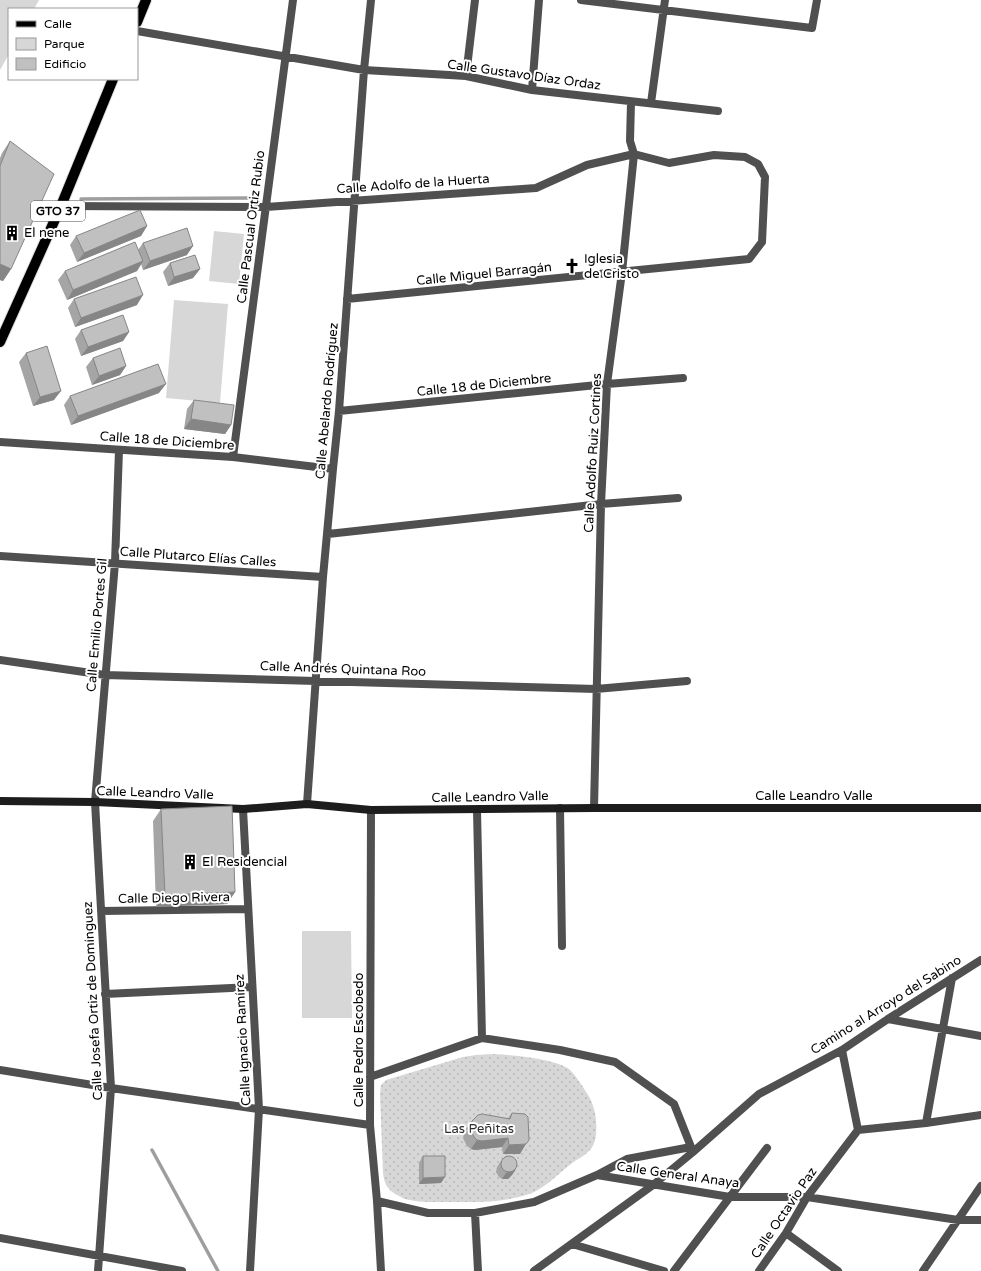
<svg xmlns="http://www.w3.org/2000/svg" width="981" height="1271" viewBox="0 0 981 1271" font-family="'Varela Round',sans-serif">
  <style>
    .green { fill: url(#green-dots) }
    .pitch { fill: #d7d7d7 }
    .lines { fill: none; stroke-linecap: round; stroke-linejoin: round }
    .stream { stroke: #9e9e9e; stroke-width: 3.5 }
    .primary-casing { stroke: #dbdbdb; stroke-width: 12 }
    .street { stroke: #505050; stroke-width: 8 }
    .secondary { stroke: #1d1d1d; stroke-width: 8 }
    .primary { stroke: #000; stroke-width: 10 }
    .wall { fill: #a5a5a5 }
    .shaded-wall { fill: #868686 }
    .building { fill: #c0c0c0; stroke: #868686 }
    .labels { text-anchor: middle; dominant-baseline: central; stroke-width: 4; stroke-linejoin: round; paint-order: stroke }
    .shield { fill: #fff; stroke: #4c4c4c; stroke-width: 1 }
    .shield-label { font-size: 12px; font-weight: bold; fill: #000 }
    .street-label { font-size: 13px; fill: #000; stroke: #fff }
    .poi-label { font-size: 13px; fill: #000; stroke: #fff; text-anchor: start }
    .park-label { font-size: 13px; fill: #2e2e2e; stroke: #fff }
  </style>
  <defs>
    <pattern id="green-dots" width="8" height="8" patternUnits="userSpaceOnUse"><rect width="8" height="8" fill="#d7d7d7"/><path d="M2 2h.1M6 6h.1" fill="none" stroke="#b7b7b7" stroke-width="1.8" stroke-linecap="round"/></pattern>
  </defs>
  <rect width="100%" height="100%" fill="#fff"/>
  <path class="green" d="M494 1054C511 1055 558 1059 570 1070 577 1077 583 1087 588 1095 590 1098 592 1102 593 1106 597 1117 599 1141 590 1150 585 1156 577 1159 571 1164 558 1174 547 1186 532 1193 505 1203 476 1202 448 1202 434 1202 419 1203 405 1199 401 1197 393 1193 390 1190 385 1185 384 1180 383 1173L380 1094 381 1085 386 1080 463 1057 476 1055Z"/>
  <path class="pitch" d="M0 0H39L34 9H9V54L0 70Z
    M214 231 244 234 239 284 209 281Z
    M174 300 228 304 220 403 166 398Z
    M302 931H351L352 1018H302Z"/>
  <g class="lines">
    <path class="stream" d="M81 199 248 198
      M152 1150 218 1271"/>
    <g class="primary-casing">
      <path id="primary" d="M137 22 146 0
        M0 342 61 206 113 79"/>
    </g>
    <path class="street" d="M581 0 812 28 817 0
      M137 31 364 70 466 76 532 90 718 111
      M466 76 475 0
      M532 90 539 0
      M651 103 665 0
      M61 206 266 207 536 188 587 165 634 154 669 163 714 155 745 157 758 164 765 177 762 242 749 259 347 299
      M339 411 607 384 683 378
      M0 442 233 457 333 469
      M233 457 293 0
      M328 534 601 504 678 498
      M0 556 323 577
      M0 660 105 675 596 689 687 681
      M307 804 323 577 333 469 339 411 364 70 371 0
      M560 808 562 946
      M594 808 601 504 607 384 622 272 634 154 630 141 631 102
      M243 809 259 1109 250 1271
      M371 810 370 1125 377 1201 381 1271
      M477 810 482 1038
      M101 911 248 909
      M105 994 252 987
      M888 1019 981 1036
      M842 1050 858 1130 926 1123 981 1115
      M0 1070 111 1088 370 1125
      M370 1077 482 1038 560 1050 615 1062 674 1104 693 1152
      M926 1123 952 978
      M597 1175 627 1159 691 1147
      M377 1201 428 1213H475L534 1202 597 1175 730 1197H807L958 1220H981
      M475 1213 478 1271
      M786 1233 838 1271
      M0 1238 182 1271
      M572 1244 664 1271
      M98 1271 111 1088 95 802 115 563 119 450
      M534 1271 653 1185 693 1152 759 1094 842 1050 888 1019 981 960
      M674 1271 767 1148
      M759 1271 786 1233 807 1197 858 1130
      M923 1271 981 1186"/>
    <path class="secondary" d="M0 801 95 802 243 809 307 804 371 810 594 808H981"/>
    <use href="#primary" class="primary"/>
  </g>
  <path class="wall" d="M10 141 11 269 3 281 0 280V158L2 153Z
    M147 226 141 236 77 262 70 245 76 236Z
    M143 243 187 255 143 270 141 264 137 271 67 300 58 280 65 271 138 250Z
    M170 263 200 269 193 278 168 286 163 272Z
    M74 299 137 305 75 327 68 308Z
    M81 330 129 332 123 341 81 356 75 339Z
    M26 353 54 400 33 406 19 362Z
    M93 358 126 366 120 375 92 385 86 367Z
    M159 393 71 425 64 405 70 396Z
    M194 400 231 425 225 434 184 429 187 409Z
    M161 809 235 892 227 904 156 907 153 821Z
    M512 1113 520 1154H503L502 1147 475 1150 471 1149 467 1146 463 1138 465 1130 472 1121 508 1118Z
    M423 1156 441 1183 419 1184V1163Z
    M501 1161 516 1169 512 1175 508 1179H502L499 1177 496 1172 497 1167Z"/>
  <path class="shaded-wall" d="M147 226 141 236 77 262 84 253Z
    M193 246 187 255 143 270 150 261Z
    M143 261 137 271 67 300 73 290Z
    M0 264 11 269 3 281 0 280Z
    M200 269 193 278 168 286 174 277Z
    M143 295 137 305 75 327 81 318Z
    M129 332 123 341 81 356 88 347Z
    M126 366 120 375 92 385 99 376Z
    M166 384 159 393 71 425 78 416Z
    M61 391 54 400 33 406 40 397Z
    M191 419 231 425 225 434 184 429Z
    M235 892 227 904 156 907 165 895Z
    M508 1138 502 1147 475 1150 471 1149 477 1140Z
    M526 1144 520 1154H503L509 1145Z
    M516 1169 512 1175 508 1179H502L506 1173Z
    M445 1177 441 1183 419 1184 423 1178Z"/>
  <path class="building" d="M10 141 54 174 11 269 0 264V166Z
    M140 210 147 226 84 253 76 236Z
    M187 228 193 246 150 261 143 243Z
    M135 242 143 261 73 290 65 271Z
    M195 255 200 269 174 277 170 263Z
    M136 277 143 295 81 318 74 299Z
    M123 315 129 332 88 347 81 330Z
    M47 346 61 391 40 397 26 353Z
    M120 348 126 366 99 376 93 358Z
    M158 364 166 384 78 416 70 396Z
    M194 400 234 405 231 425 191 419Z
    M232 806 235 892 165 895 161 809Z
    M512 1113 525 1114 528 1117 529 1140 526 1144 509 1145 508 1138 482 1141 477 1140 474 1137 470 1129 472 1121 478 1115 482 1114 510 1119Z
    M501 1164a8 8 0 1 1 16 0a8 8 0 1 1-16 0Z
    M423 1156H445V1177L423 1178Z"/>
  <defs>
    <g id="building-bare" transform="scale(1.2)"><path d="M-4-6H4V6H1V3H-1V6H-4ZM-2.5-4.3h1.7v1.8h-1.7ZM.8-4.3h1.7v1.8H.8ZM-2.5-1h1.7V.8h-1.7ZM.8-1h1.7V.8H.8Z" fill="#000" stroke="#fff" stroke-width="2.5" paint-order="stroke"/></g>
    <g id="church-bare" transform="scale(1.2)"><path d="M-1.2-6h2.4v3.5h3.3v2.4h-3.3V6h-2.4V-.1h-3.3v-2.4h3.3Z" fill="#000" stroke="#fff" stroke-width="2.5" paint-order="stroke"/></g>
  </defs>
  <g fill-rule="evenodd">
    <use href="#building-bare" x="12" y="233"/>
    <use href="#church-bare" x="572" y="266"/>
    <use href="#building-bare" x="190" y="862"/>
  </g>
  <g class="labels">
    <rect class="shield" x="31" y="201" width="54" height="20" rx="3"/>
    <g class="shield-label">
      <text x="58" y="211">GTO 37</text>
    </g>
    <g class="street-label">
      <text transform="translate(524 75) rotate(8)">Calle Gustavo Díaz Ordaz</text>
      <text transform="translate(413 184) rotate(-4)">Calle Adolfo de la Huerta</text>
      <text transform="translate(251 227) rotate(-83)">Calle Pascual Ortiz Rubio</text>
      <text transform="translate(484 274) rotate(-6)">Calle Miguel Barragán</text>
      <text transform="translate(484 385) rotate(-6)">Calle 18 de Diciembre</text>
      <text transform="translate(327 401) rotate(-85)">Calle Abelardo Rodríguez</text>
      <text transform="translate(167 441) rotate(4)">Calle 18 de Diciembre</text>
      <text transform="translate(593 453) rotate(-87)">Calle Adolfo Ruiz Cortines</text>
      <text transform="translate(198 557) rotate(4)">Calle Plutarco Elías Calles</text>
      <text transform="translate(97 625) rotate(-85)">Calle Emilio Portes Gil</text>
      <text transform="translate(343 669) rotate(2)">Calle Andrés Quintana Roo</text>
      <text transform="translate(155 793) rotate(2)">Calle Leandro Valle</text>
      <text x="814" y="796">Calle Leandro Valle</text>
      <text transform="translate(490 797) rotate(-1)">Calle Leandro Valle</text>
      <text transform="translate(174 898) rotate(-1)">Calle Diego Rivera</text>
      <text transform="translate(93 1001) rotate(-93)">Calle Josefa Ortiz de Domínguez</text>
      <text transform="translate(886 1005) rotate(-32)">Camino al Arroyo del Sabino</text>
      <text transform="translate(243 1040) rotate(-93)">Calle Ignacio Ramírez</text>
      <text transform="translate(359 1040) rotate(-90)">Calle Pedro Escobedo</text>
      <text transform="translate(678 1175) rotate(8)">Calle General Anaya</text>
      <text transform="translate(784 1213) rotate(-56)">Calle Octavio Paz</text>
    </g>
    <g class="poi-label">
      <text x="24" y="233">El nene</text>
      <text x="584" y="259">Iglesia<tspan x="584" dy="15">de Cristo</tspan></text>
      <text x="202" y="862">El Residencial</text>
    </g>
    <g class="park-label">
      <text x="479" y="1129">Las Peñitas</text>
    </g>
  </g>
  <rect x="8" y="8" width="130" height="72" fill="#ffffff" stroke="#999999"/>
  <rect x="16" y="21" width="20" height="6" fill="#000000" stroke="#999999"/>
  <text x="44" y="28" font-size="12" fill="#000000">Calle</text>
  <rect x="16" y="38" width="20" height="12" fill="#d7d7d7" stroke="#999999"/>
  <text x="44" y="48" font-size="12" fill="#000000">Parque</text>
  <rect x="16" y="58" width="20" height="12" fill="#c0c0c0" stroke="#999999"/>
  <text x="44" y="68" font-size="12" fill="#000000">Edificio</text>
</svg>
